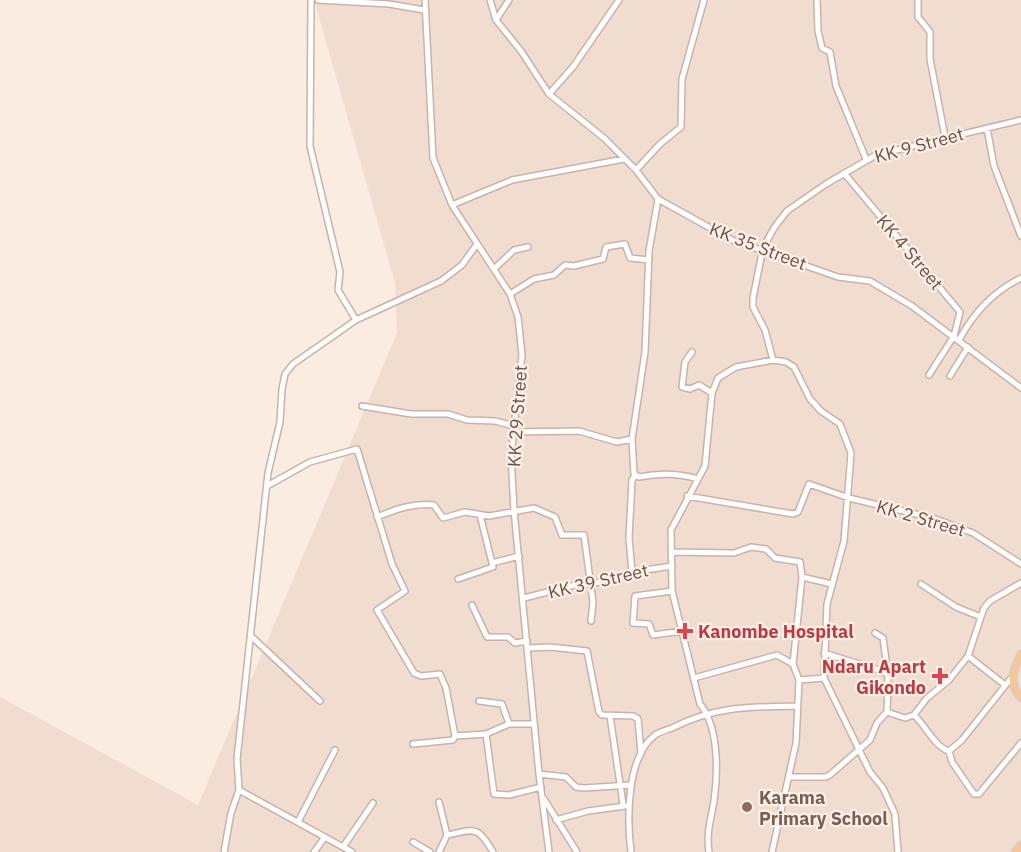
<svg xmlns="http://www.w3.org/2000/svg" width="1021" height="852" viewBox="0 0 1021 852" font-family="'IBM Plex Sans',sans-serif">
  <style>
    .residential { fill: #f1dcd0 }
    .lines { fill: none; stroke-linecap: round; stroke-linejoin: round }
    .minor-casing { stroke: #cab2a9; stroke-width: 8 }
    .major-casing { stroke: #d4cbc9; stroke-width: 9 }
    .minor { stroke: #fff; stroke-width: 5 }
    .major { stroke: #f5c59c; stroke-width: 7 }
    .health-dot { fill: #e0444e; stroke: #fef0e6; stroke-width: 2 }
    .education-dot { fill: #8d6e63; stroke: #fef0e6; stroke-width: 2 }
    .labels { text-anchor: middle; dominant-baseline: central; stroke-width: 4.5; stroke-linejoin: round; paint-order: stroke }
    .street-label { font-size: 18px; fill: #6f514a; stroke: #fef0e6 }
    .health-label { font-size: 18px; font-weight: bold; fill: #be3a42; stroke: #fef0e6; text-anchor: start }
    .education-label { font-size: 18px; font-weight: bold; fill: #785e54; stroke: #fef0e6; text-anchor: start }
  </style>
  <rect width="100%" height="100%" fill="#faece1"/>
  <path class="residential" d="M314 0H1021V852H0V697L198 805 397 333 395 283Z"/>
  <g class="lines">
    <g class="minor-casing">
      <path id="minor" d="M311 0 310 146 340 272 338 290 356 320 441 281 462 265 477 244
        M318 0 389 4 424 10
        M425 0 433 158 452 205 510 294 518 317 522 355 511 455 514 510 539 774 549 852
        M490 0 496 20 521 51 549 94 604 138 636 170 658 199 732 240 838 277 870 281 912 306 1021 388
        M817 0 818 31 822 48 830 52 836 86 866 159
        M918 0V17L930 32V59L945 137
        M496 20 509 0
        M549 94 573 67 619 0
        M987 128 994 166 1021 236
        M636 170 660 144 681 127 682 79 704 0
        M844 173 960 312 954 336 929 375
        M658 199 649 251 645 352 632 439 634 474 639 477C659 473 678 473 698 479
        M452 205 512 180 624 159
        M495 268 514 250 528 247
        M510 294 534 279 554 275 565 265 574 266 603 259 606 247 625 244 630 258 649 260
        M959 340C973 314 994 291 1021 278
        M692 352 685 362 682 387 690 389 699 385 712 393
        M950 376 968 347
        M362 406 411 414H448L467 420 495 421 514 426
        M513 432 579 431 617 442 632 439
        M267 486 310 462 357 449 392 564 405 591 377 610 414 673 421 676 440 674 446 688 455 736 486 734 509 724H534
        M687 496 793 514 798 512 809 484 849 498 933 518 973 533 1021 564
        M480 515 492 563 519 556
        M377 517C396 509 413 503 434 505L443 518 465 512 489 516 534 508 555 517 562 535H584L593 602 591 621
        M672 552 734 553 751 547 766 549 775 558 800 562 802 577
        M632 572 629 538 632 480 635 476
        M458 579 493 567 492 563
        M921 584 956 607 981 617
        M672 591 635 596 633 623 649 624 653 635 683 631
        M524 598 575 585 611 581 632 572 672 566
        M472 605 487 637H508L515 643 527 641
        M875 633 883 638 888 675
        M252 637 320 701
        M528 648 550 647 587 651 599 712 602 715 633 716 638 719 641 754
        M824 653 882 671 888 675 887 712
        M968 656 1005 685
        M793 664 802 577 832 584
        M694 678 777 655 793 664 799 680
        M479 701 502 704 509 724
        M914 715C925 725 935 747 949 751L952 762 974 794H979L1021 743
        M610 716 623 804
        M486 734 494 794 509 795 541 787
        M413 744 453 740 455 736
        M949 751 962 740 1012 677
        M539 774 566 777 576 787 584 788 631 785
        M790 777H826L831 774 870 740 877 723 887 712 905 718 914 715 927 698 949 680 968 656 984 608 990 601 1021 583
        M239 790 352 852
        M544 799 577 852
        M439 802 447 835
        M556 820 588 811 625 806
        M298 822 335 750
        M413 842 430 852
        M343 847 373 803
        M224 852 231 813 239 790 237 759 268 473 280 422 282 389 285 374 293 364 356 320
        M314 852 325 837
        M439 852 447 835C474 830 477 824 493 852
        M631 852C627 820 626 757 655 735 659 732 667 730 672 728 715 706 749 707 796 706
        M709 852C706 833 711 819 714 801 718 772 719 727 700 704L672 591 671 530 705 466 712 393 718 378 736 367 773 360
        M772 852 796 743 799 680 824 678
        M898 852 895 814 883 788 870 772 824 678 827 604 844 541 851 453 840 424 821 411 810 399 794 367 786 362 773 360 765 330 753 307V298L763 248 774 228 787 211 826 184 876 155 1021 120"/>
    </g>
    <g class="major-casing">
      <path id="major" d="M1021 654C1013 670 1008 683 1021 698
        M1015 852 1021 845"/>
    </g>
    <use href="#minor" class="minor"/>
    <use href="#major" class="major"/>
  </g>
  <g class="health-dot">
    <path d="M682 622h6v6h6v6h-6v6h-6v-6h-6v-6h6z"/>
    <path d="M937 667h6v6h6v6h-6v6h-6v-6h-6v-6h6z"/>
  </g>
  <circle class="education-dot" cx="747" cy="807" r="6"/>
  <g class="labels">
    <g class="street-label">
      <text transform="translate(919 145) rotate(-15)">KK 9 Street</text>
      <text transform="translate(758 246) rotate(21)">KK 35 Street</text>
      <text transform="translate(910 252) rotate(50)">KK 4 Street</text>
      <text transform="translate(517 416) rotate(-86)">KK 29 Street</text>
      <text transform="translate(921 518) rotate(16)">KK 2 Street</text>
      <text transform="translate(598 581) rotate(-13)">KK 39 Street</text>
    </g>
    <g class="health-label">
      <text x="698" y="631">Kanombe Hospital</text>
      <text x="926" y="666" text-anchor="end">Ndaru Apart<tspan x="926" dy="21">Gikondo</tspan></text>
    </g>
    <g class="education-label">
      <text x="759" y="797">Karama<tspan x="759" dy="21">Primary School</tspan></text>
    </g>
  </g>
</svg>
